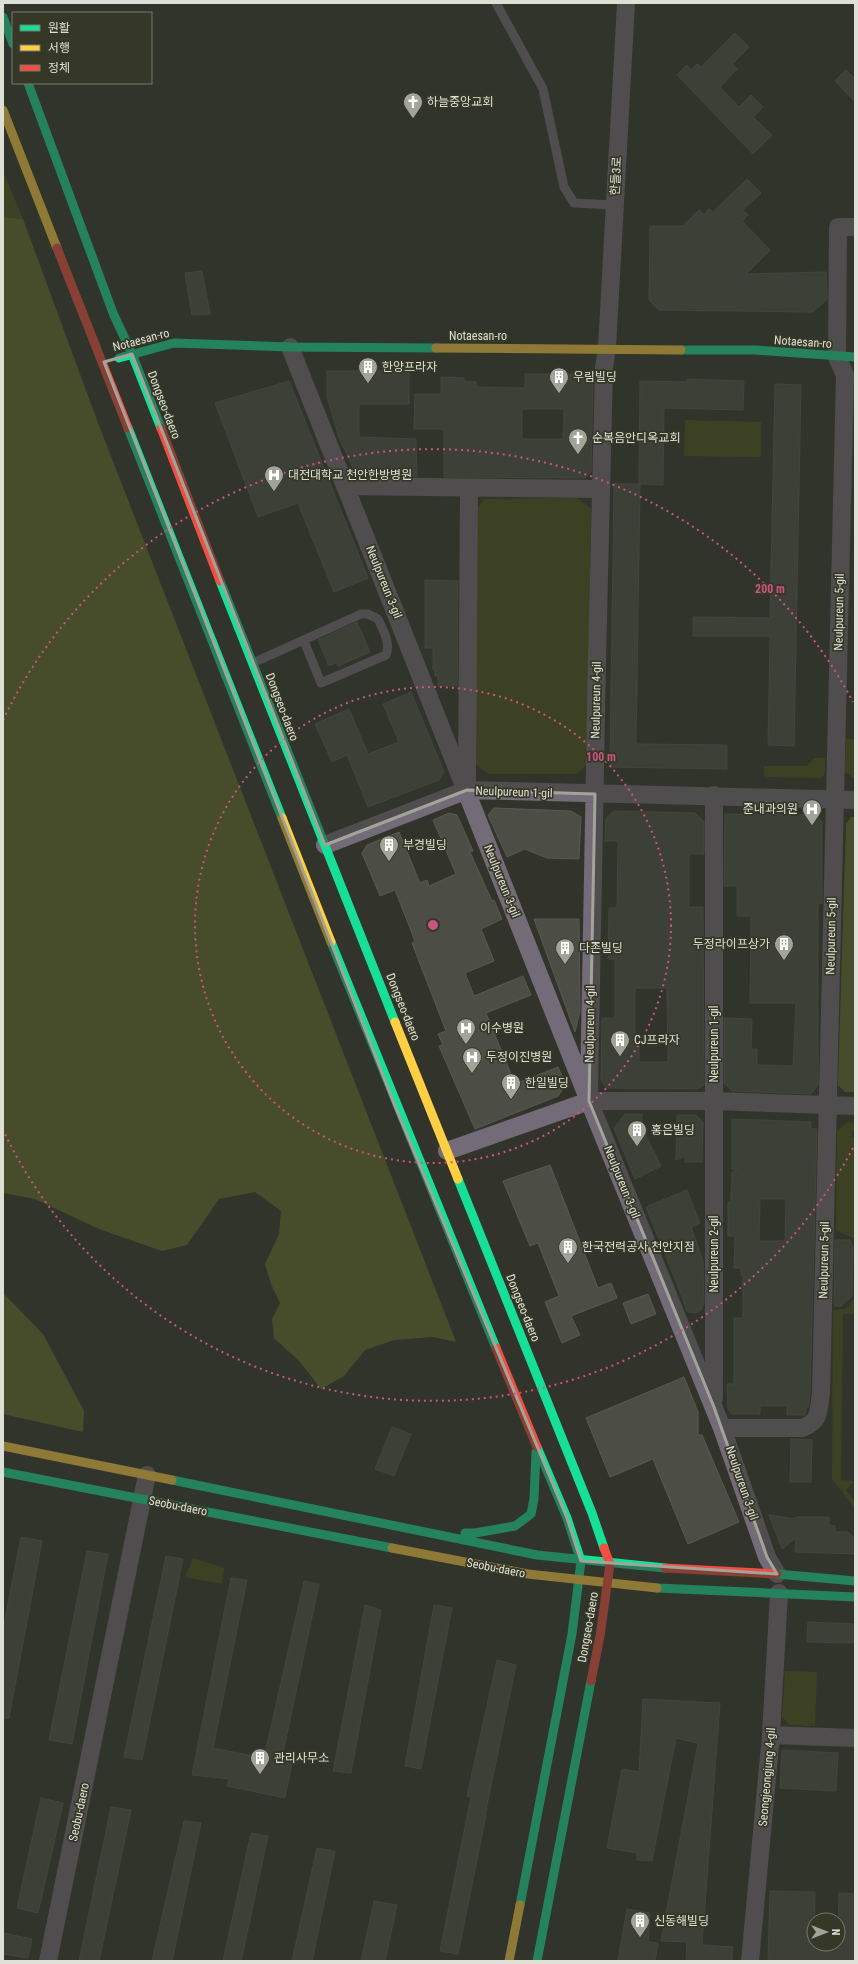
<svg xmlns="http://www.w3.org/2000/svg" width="858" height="1964" viewBox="0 0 858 1964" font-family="'Roboto Condensed','Noto Sans KR',sans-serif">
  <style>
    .green { fill: #495119 }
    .forest { fill: #626b29 }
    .building { fill: #4c4e46; stroke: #585a52; fill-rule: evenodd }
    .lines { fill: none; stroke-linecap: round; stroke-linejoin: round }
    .lane { stroke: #736b77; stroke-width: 9 }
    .street { stroke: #736b77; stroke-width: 18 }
    .fast { stroke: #16e098; stroke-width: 9 }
    .slow { stroke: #ffcf43; stroke-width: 9 }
    .jam { stroke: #f24e42; stroke-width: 9 }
    .marked { fill: none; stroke: #a2a49a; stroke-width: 3; stroke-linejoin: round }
    .ring { fill: none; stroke: #ca5480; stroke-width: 2; stroke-dasharray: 2 4 }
    .labels { text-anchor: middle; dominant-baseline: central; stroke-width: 3.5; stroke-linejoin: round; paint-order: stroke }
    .poi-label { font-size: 12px; fill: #dee0d5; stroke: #353827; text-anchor: start }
    .street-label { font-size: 12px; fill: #dee0d5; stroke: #353827 }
    .centre { fill: #ca5480; stroke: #353827; stroke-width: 2 }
    .ring-label { font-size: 12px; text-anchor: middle; font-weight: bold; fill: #ca5480; stroke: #353827; stroke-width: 3.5; stroke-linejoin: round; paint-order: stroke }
  </style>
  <rect width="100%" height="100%" fill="#32342b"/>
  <path class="green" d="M3 171 23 219 3 217Z
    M685 420 761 422V457L684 456Z
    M577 498 591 508 587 764 577 774H488L475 763 477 508 484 499Z
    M846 739H855V779L845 772Z
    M814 758H825V774L820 778 767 777 764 775V766H807Z
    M847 1122 855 1123V1131H852V1137H855V1239L836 1230 837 1131Z
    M855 1299V1314H843L841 1480 852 1481 853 1483 846 1490 855 1502V1508L832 1479 833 1310 845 1309Z
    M193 1558 224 1568 222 1584 185 1577Z
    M785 1671 817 1672 815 1726 789 1725 782 1716Z"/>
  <path class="forest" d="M3 217 23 219 98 423 456 1342 433 1337 394 1340 365 1350 344 1376 321 1389 300 1362 274 1338 272 1319 280 1303 271 1284 265 1264 279 1234 281 1211 255 1192 219 1199 187 1245 162 1251 99 1229 35 1199 3 1193Z
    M851 817H855V1092H845L838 1085 846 824Z
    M3 1293 43 1334 84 1411 83 1432 3 1414Z"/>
  <path class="building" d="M735 33 749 47 732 64 737 69 720 87 739 107 751 95 763 107 753 117 772 135 753 154 677 75 687 65 691 70 697 64 701 67Z
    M846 70 855 79V102L835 81Z
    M747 179 761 193 743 210 748 215 742 221 770 250 746 274 826 272 827 299 813 312 659 310 649 300 650 226H683L699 210 704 215 709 209 713 212Z
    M202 271 210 314 192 315 185 273Z
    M327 371H409V404H359V437L416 439 417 476H362L361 473 354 470 339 437 327 397Z
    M525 374H582L593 382 591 472 585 478 444 477V429H414L415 394H441V377L464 378V381L476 382V387L525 388ZM522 409H564L563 439H522Z
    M687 379 744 381 743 410 664 408 663 485 639 484 640 381 686 382Z
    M289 381 368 578 334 592 298 503 258 517 215 403Z
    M775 384 801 385 794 746 768 745 770 636H693V617L770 618Z
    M614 484H640L636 744 727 745V769L610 767Z
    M425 580 458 581 457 686H438V676H435V669H433V648H425Z
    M357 622 370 652 338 666 336 663 329 666 318 640Z
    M411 692 444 772 439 780 368 807 347 755 332 762 315 724 349 709 368 754 399 742 383 704Z
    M494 808 571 811 581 817 579 859 547 858 525 849 507 857 488 815Z
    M614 811 695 813 704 822V854H689V907H703L704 1085 698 1089 606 1088 601 1079 602 1018H615V959H608L609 908H617L618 841H605L606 818ZM635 988H667L668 1062H639V1035H635Z
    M449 813 457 815 473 851 470 852 492 901 494 900 502 919 481 929 494 961 465 973 474 996 523 976 531 995 486 1013 515 1084 558 1067 566 1085 558 1096 475 1129 439 1046 443 1045 438 1034 446 1031 412 943 415 941 395 890 380 896 362 853 367 845 399 832 420 883 427 880 429 886 456 874 433 820Z
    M725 814 816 815 822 822V904L818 903V1085L811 1094 732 1091 724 1083V1018L752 1019 751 1049H757V1065L793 1066 796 1003H750L751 916H737V886H724Z
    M534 919H579L580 1011 575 1032Z
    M625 1114H642V1128L661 1166 635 1179 614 1128Z
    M677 1115H696L703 1122 702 1162H685V1156L676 1160Z
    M732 1119 811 1122V1129H817L810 1394 808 1408H806L805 1415H787V1406H760V1414H732L728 1409 727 1384H734V1318H743V1275H741V1268H734L735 1236H728V1202H731L732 1172 738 1169H732ZM760 1199H786L785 1241H759Z
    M550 1165 598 1288 611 1283 617 1298 571 1316 580 1335 562 1343 545 1302 559 1296 538 1243 530 1246 503 1181Z
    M687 1190 700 1223 691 1227 703 1261 704 1303 701 1310 695 1313 688 1312 686 1310 683 1299 646 1207Z
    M835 1240H850L853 1247 852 1296 841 1306H834Z
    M648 1294 656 1314 631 1324 623 1303Z
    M684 1377 698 1412V1435H702L739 1522 688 1544 653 1459 610 1477 586 1418Z
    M392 1427 411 1434 394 1476 375 1469Z
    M791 1439 812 1440 811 1482H790Z
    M769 1515 796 1519V1517H829V1525L835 1526V1532H848L855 1539V1554L795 1552 796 1538 782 1549Z
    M21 1537 42 1541 9 1718H3V1630Z
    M87 1551 108 1554 72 1744 49 1740Z
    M166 1556 183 1559 142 1760 124 1757Z
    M231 1578 247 1580 213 1748 264 1758 304 1581 319 1584 281 1762 292 1764 285 1798 227 1786 229 1779 192 1775Z
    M365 1605 381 1610 351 1773 333 1771Z
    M434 1605 452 1608 421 1769 405 1766Z
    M808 1622 855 1624V1643L807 1642Z
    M497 1660 516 1665 485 1815H486L458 1954 440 1951 471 1797 467 1796Z
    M643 1699 720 1703 702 1945 733 1947 732 1961H686L687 1942 661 1941 698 1743 676 1738 652 1861 637 1860V1853L607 1848 622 1769 639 1772Z
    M782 1750 838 1753 836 1791 780 1788Z
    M41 1798 63 1803 38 1913 17 1908Z
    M111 1807 131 1810 99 1961H79Z
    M184 1821 201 1823 172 1961H152Z
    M251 1833 268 1836 241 1961H223Z
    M317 1848 335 1851 312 1961H292Z
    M770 1891 815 1892 814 1944H838L839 1893 855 1894V1961H768Z
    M374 1901 397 1905 385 1961H361Z
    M627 1909 650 1913 648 1942 658 1943 655 1961H618Z
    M3 1933 32 1939 28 1958 3 1954Z"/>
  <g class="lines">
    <path class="lane" d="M496 3 543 89 564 187 574 203 614 205
      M253 663 361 614H368L378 619C383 630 391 643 386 655L321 683 304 641"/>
    <path class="street" d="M290 347 589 1101 722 1428 767 1557 777 1574
      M345 486 600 489
      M467 781 469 488
      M714 795V1398
      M325 845 467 790 855 800
      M589 1092 597 659 604 368 607 348 626 3
      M447 1151 589 1101H714L855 1106
      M722 1428H802C821 1421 818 1411 821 1393L845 375 837 357 838 227H855
      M771 1735 855 1738
      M48 1961 147 1475
      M750 1961 771 1735 779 1593"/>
    <path class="fast" d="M3 17 13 44
      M28 83 113 313 132 354 161 428
      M681 350H755L855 357
      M119 358 174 343 290 347 436 348
      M128 428 282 818
      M220 581 395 1022
      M331 942 496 1348
      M458 1179 592 1513 604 1548
      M3 1472 392 1548
      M172 1480 537 1555 665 1568
      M465 1533H475L515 1526 531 1514 534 1499 536 1452
      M777 1574 855 1581
      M657 1588 855 1597
      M520 1905 572 1634 581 1561 567 1518 537 1447
      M537 1961 591 1681"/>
    <path class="slow" d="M3 110 57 248
      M436 348 681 350
      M282 818 331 942
      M395 1022 458 1179
      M3 1446 172 1480
      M392 1548 528 1574 657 1588
      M509 1961 520 1905"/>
    <path class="jam" d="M57 248 128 428
      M161 428 220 581
      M496 1348 537 1447
      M665 1568 777 1574
      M591 1681 600 1636 610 1564 604 1548"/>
  </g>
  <path d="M0 0H858V1964H0ZM132 354 325 845 467 790 595 794 589 1101 714 1407 767 1557 777 1574 581 1561 567 1518 395 1106 104 362Z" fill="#32342b" fill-opacity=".55" fill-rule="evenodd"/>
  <path class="marked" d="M132 354 325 845 467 790 595 794 589 1101 714 1407 767 1557 777 1574 581 1561 567 1518 395 1106 104 362Z"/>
  <g class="ring">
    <circle cx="433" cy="925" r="238"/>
    <path d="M853 1148A476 476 0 0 1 3 1130M3 720A476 476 0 0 1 853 702"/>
  </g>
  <defs>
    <g id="church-pin" transform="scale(1)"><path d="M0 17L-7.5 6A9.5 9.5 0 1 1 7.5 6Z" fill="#a2a49a" stroke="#353827"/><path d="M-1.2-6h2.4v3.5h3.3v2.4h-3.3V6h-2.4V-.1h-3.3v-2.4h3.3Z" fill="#fff"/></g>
    <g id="building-pin" transform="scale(1)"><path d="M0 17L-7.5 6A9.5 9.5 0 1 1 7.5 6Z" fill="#a2a49a" stroke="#353827"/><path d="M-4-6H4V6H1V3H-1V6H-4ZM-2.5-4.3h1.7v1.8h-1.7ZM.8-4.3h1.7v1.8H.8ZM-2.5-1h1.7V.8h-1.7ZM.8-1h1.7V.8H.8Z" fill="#fff"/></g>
    <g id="hospital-pin" transform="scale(1)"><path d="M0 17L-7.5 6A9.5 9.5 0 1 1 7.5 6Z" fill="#a2a49a" stroke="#353827"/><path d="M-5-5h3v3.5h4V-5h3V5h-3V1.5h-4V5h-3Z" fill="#fff"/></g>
  </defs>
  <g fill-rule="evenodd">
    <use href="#church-pin" x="413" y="102"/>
    <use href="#building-pin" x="368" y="367"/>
    <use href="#building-pin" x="559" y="377"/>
    <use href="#church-pin" x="578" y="438"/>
    <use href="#hospital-pin" x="274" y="475"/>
    <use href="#hospital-pin" x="812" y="809"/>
    <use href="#building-pin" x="389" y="845"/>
    <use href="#building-pin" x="784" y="944"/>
    <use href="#building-pin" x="565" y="948"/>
    <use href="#hospital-pin" x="466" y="1028"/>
    <use href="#building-pin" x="620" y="1040"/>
    <use href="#hospital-pin" x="472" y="1057"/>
    <use href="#building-pin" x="511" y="1083"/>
    <use href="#building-pin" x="637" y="1130"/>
    <use href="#building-pin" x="568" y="1247"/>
    <use href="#building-pin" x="260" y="1758"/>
    <use href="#building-pin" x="640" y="1921"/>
  </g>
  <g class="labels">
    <g class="poi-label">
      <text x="427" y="102">하늘중앙교회</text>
      <text x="382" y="367">한양프라자</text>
      <text x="573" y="377">우림빌딩</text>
      <text x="592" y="438">순복음안디옥교회</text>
      <text x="288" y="475">대전대학교 천안한방병원</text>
      <text x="798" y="809" text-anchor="end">준내과의원</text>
      <text x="403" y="845">부경빌딩</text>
      <text x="770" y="944" text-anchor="end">두정라이프상가</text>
      <text x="579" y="948">다존빌딩</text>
      <text x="480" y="1028">이수병원</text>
      <text x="634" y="1040">CJ프라자</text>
      <text x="486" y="1057">두정이진병원</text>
      <text x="525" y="1083">한일빌딩</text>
      <text x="651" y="1130">홍은빌딩</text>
      <text x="582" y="1247">한국전력공사 천안지점</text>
      <text x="274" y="1758">관리사무소</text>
      <text x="654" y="1921">신동해빌딩</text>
    </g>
    <g class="street-label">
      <text transform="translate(616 176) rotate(-87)">한들3로</text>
      <text x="478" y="336">Notaesan-ro</text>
      <text transform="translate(141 340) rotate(-15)">Notaesan-ro</text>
      <text transform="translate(803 342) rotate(4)">Notaesan-ro</text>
      <text transform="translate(164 405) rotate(69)">Dongseo-daero</text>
      <text transform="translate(384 582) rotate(68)">Neulpureun 3-gil</text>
      <text transform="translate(839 612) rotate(-89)">Neulpureun 5-gil</text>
      <text transform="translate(596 700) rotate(-89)">Neulpureun 4-gil</text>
      <text transform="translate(282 707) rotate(69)">Dongseo-daero</text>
      <text transform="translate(514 792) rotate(2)">Neulpureun 1-gil</text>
      <text transform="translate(502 881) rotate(68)">Neulpureun 3-gil</text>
      <text transform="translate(831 936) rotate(-89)">Neulpureun 5-gil</text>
      <text transform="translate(403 1007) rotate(68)">Dongseo-daero</text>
      <text transform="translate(590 1024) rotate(-89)">Neulpureun 4-gil</text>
      <text transform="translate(714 1044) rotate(-90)">Neulpureun 1-gil</text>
      <text transform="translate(622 1182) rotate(68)">Neulpureun 3-gil</text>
      <text transform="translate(714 1254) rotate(-90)">Neulpureun 2-gil</text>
      <text transform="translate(824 1260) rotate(-89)">Neulpureun 5-gil</text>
      <text transform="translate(523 1308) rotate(68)">Dongseo-daero</text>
      <text transform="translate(742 1483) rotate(71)">Neulpureun 3-gil</text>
      <text transform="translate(178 1506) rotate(11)">Seobu-daero</text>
      <text transform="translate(496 1568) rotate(11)">Seobu-daero</text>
      <text transform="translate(588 1627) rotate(-80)">Dongseo-daero</text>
      <text transform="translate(767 1777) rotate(-85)">Seongjeongjung 4-gil</text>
      <text transform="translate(79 1812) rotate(-78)">Seobu-daero</text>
    </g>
  </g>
  <circle cx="433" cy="925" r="6" class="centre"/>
  <g class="ring-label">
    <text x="770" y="593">200 m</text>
    <text x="601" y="761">100 m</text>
  </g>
  <rect width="858" height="1964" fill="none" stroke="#dee0d5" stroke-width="8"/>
  <rect x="12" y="12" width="140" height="72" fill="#353827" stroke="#797b6d"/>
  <rect x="20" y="25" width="20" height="6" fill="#16e098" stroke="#797b6d"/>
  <text x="48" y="32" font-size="12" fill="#dee0d5">원활</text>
  <rect x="20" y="45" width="20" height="6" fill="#ffcf43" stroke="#797b6d"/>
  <text x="48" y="52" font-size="12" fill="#dee0d5">서행</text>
  <rect x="20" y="65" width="20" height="6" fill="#f24e42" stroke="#797b6d"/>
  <text x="48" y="72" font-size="12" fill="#dee0d5">정체</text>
  <g transform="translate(826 1932) rotate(90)"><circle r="19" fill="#353827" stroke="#797b6d"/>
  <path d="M0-3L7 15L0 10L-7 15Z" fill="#a2a49a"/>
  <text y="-6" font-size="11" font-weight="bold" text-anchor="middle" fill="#dee0d5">N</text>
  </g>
</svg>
